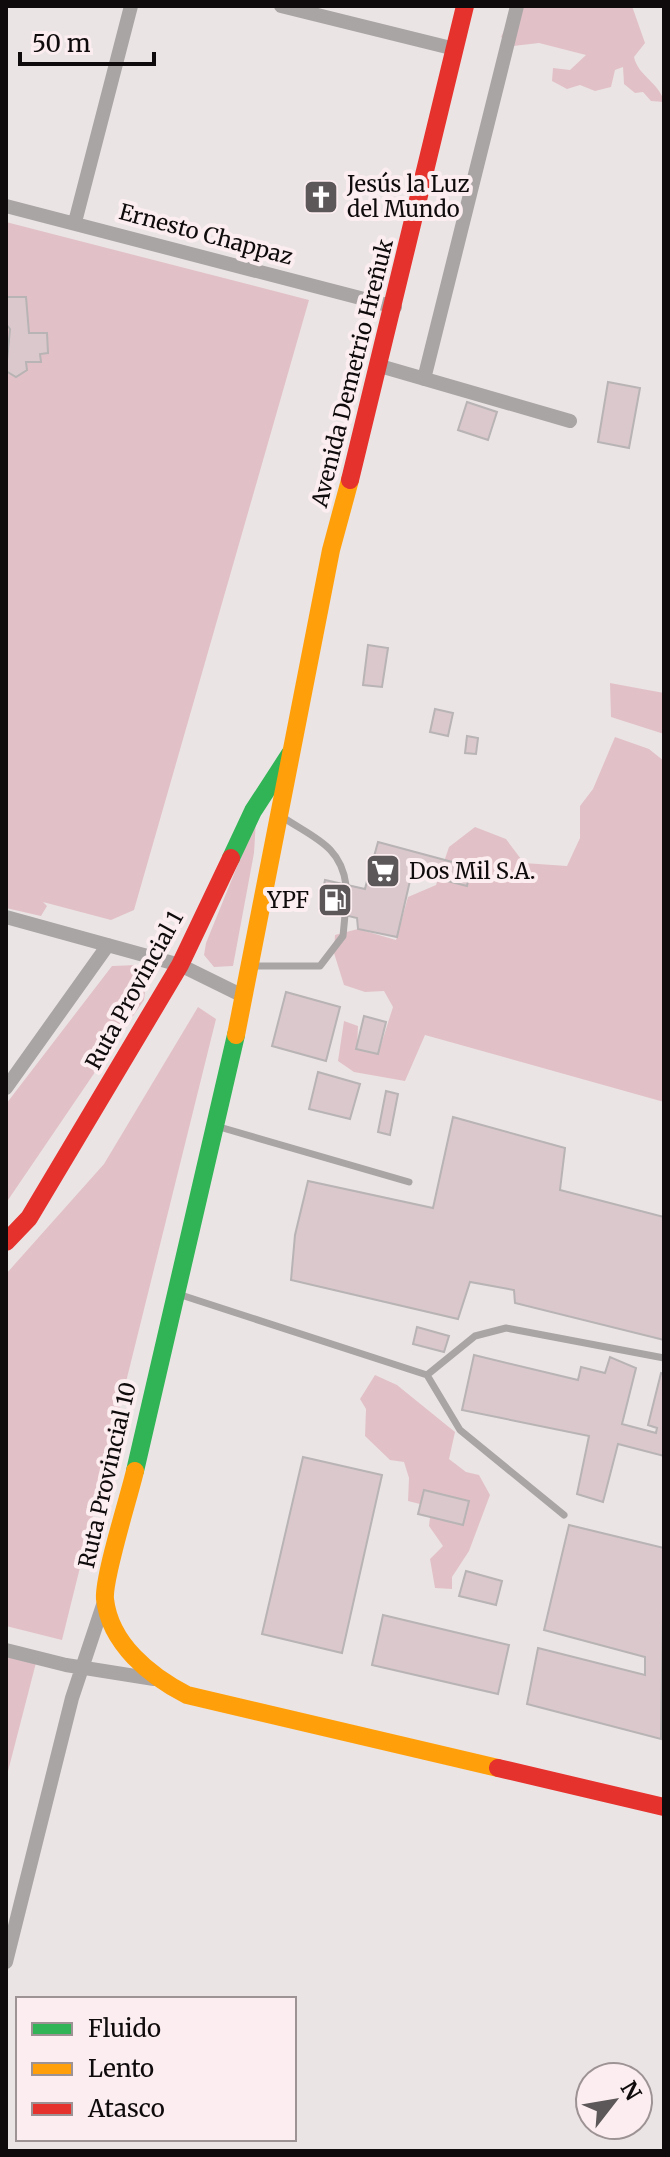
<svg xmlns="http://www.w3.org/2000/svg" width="670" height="2157" viewBox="0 0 670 2157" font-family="Merriweather,serif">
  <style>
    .green { fill: #e1c1c7 }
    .building { fill: #dac8cc; stroke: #b8b3b4; stroke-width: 2 }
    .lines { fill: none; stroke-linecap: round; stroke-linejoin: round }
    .lane { stroke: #a9a5a5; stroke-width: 7 }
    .street { stroke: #a9a5a5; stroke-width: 14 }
    .fast { stroke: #30b455; stroke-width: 18 }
    .slow { stroke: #ff9f0a; stroke-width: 18 }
    .jam { stroke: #e5322d; stroke-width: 18 }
    .labels { text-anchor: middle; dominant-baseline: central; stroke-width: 8; stroke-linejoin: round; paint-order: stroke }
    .poi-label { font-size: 22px; fill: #0f0b0c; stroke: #fceef0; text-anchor: start }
    .street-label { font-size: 22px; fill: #0f0b0c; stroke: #fceef0 }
  </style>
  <rect width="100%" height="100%" fill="#ebe4e5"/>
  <path class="green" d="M516 6H632L645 43 634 57C638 76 660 83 664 102L651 101 643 92 635 93 624 84 623 67 615 70 611 87 595 91 580 85 567 89 552 81 553 68 570 70 586 55 539 43 513 46 501 37Z
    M6 222 309 300 134 910 111 920 43 902 47 906 41 916 6 908Z
    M610 683 664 693V734L611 717Z
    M615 737 649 749 664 761V1102L425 1035 405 1081 354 1072 338 1061 344 1021 358 1026 357 1049 378 1054 393 1007 384 991 365 992 344 985 334 953 335 935 358 929 396 940 408 897 436 885 449 847 475 827 506 839 524 863 567 866 580 838V806L593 789Z
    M256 820 254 853 233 966 214 967 204 955 206 943Z
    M137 965 147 975 144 1000 6 1203V1104L112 966Z
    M198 1007 216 1019 62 1640 6 1626V1274L104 1164Z
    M375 1375 397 1385 455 1432 449 1459 466 1472 479 1475 490 1495 469 1551 452 1577V1589L435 1588 430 1559 443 1546 429 1526 430 1517 463 1525 468 1501 424 1490 420 1504 408 1501 409 1478 404 1462 390 1460 365 1436 366 1409 360 1399Z
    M6 1647 38 1655 6 1779Z"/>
  <path class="building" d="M6 297H26L29 333H47L48 353 40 354 41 362H26L27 370 16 377 6 371 10 329 6 324Z
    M608 382 640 388 629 448 598 442Z
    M467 402 497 412 488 440 458 430Z
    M368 645 388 648 382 687 363 685Z
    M435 709 453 713 448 736 430 732Z
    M467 736 478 738 476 754 465 753Z
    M378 842 471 867 467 886 412 872 397 937 358 929 357 918 319 909 325 880 365 889 368 877H375L378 863 373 860Z
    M286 992 340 1007 326 1061 272 1046Z
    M364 1016 386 1022 378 1054 356 1049Z
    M318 1072 360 1084 350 1119 309 1109Z
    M386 1091 398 1094 390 1135 378 1132Z
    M453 1117 565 1148 560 1190 664 1217V1340L515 1303 514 1290 470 1282 458 1319 291 1280 295 1235 308 1181 433 1208Z
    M417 1327 449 1336 444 1352 413 1344Z
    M474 1355 578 1380 581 1367 605 1373 610 1357 636 1368 622 1424 656 1433 657 1428 648 1425 661 1373 664 1374V1456L618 1444 603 1502 577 1494 589 1436 462 1410Z
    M303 1457 382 1475 342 1653 262 1634Z
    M424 1490 469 1501 463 1525 418 1514Z
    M569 1525 664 1548 661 1739 527 1704 538 1648 645 1675V1657L544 1630Z
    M466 1571 502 1581 496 1605 459 1596Z
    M383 1615 509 1645 498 1694 372 1665Z"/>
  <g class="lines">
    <path class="lane" d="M284 818C314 838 341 846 346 885
      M253 966H320L343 936 345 915
      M216 1126 409 1182
      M181 1295 427 1375 460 1430 564 1515
      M427 1375 475 1336 506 1328 664 1358"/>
    <path class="street" d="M281 6 455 49
      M6 206 395 307
      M75 222 131 6
      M380 366 570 421
      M424 379 517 6
      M6 917 180 965 245 997
      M6 1088 108 945
      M6 1650 66 1665 154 1679
      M6 1962 72 1698 105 1599"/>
    <path class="fast" d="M231 858 253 811 290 754
      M135 1471 236 1035"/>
    <path class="slow" d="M236 1035 331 550 350 480
      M135 1471C129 1497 103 1578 105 1599 110 1644 150 1676 187 1695L498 1768"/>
    <path class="jam" d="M350 480 465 6
      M6 1242 29 1218 180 965 231 858
      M498 1768 664 1807"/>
  </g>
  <defs>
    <g id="church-square" transform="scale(1.8)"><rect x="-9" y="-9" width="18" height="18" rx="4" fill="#5c5758" stroke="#fceef0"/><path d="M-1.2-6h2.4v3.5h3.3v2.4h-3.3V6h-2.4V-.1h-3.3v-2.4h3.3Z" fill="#fff"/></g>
    <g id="supermarket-square" transform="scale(1.8)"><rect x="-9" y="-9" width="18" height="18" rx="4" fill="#5c5758" stroke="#fceef0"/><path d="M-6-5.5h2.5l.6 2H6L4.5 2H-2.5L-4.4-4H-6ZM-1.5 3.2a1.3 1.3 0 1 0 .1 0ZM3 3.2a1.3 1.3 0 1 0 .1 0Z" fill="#fff"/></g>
    <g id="fuel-square" transform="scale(1.8)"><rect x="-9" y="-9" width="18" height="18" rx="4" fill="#5c5758" stroke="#fceef0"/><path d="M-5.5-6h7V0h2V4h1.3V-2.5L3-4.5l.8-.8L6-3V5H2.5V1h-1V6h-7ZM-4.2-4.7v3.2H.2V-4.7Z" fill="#fff"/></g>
  </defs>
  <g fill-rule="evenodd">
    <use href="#church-square" x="321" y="197"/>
    <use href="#supermarket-square" x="383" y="871"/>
    <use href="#fuel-square" x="335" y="900"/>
  </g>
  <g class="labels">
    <g class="poi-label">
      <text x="347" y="184">Jesús la Luz<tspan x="347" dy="25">del Mundo</tspan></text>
      <text x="409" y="871">Dos Mil S.A.</text>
      <text x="309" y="900" text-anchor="end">YPF</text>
    </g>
    <g class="street-label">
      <text transform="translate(206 234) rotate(15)">Ernesto Chappaz</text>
      <text transform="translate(352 373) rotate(-76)">Avenida Demetrio Hreñuk</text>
      <text transform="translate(134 990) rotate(-61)">Ruta Provincial 1</text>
      <text transform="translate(107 1475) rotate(-77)">Ruta Provincial 10</text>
    </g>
  </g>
  <rect width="670" height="2157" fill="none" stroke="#0f0b0c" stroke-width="16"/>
  <rect x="16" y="1997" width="280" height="144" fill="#fceef0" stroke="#9d9395" stroke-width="2"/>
  <rect x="32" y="2023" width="40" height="12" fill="#30b455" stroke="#9d9395" stroke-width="2"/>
  <text x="88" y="2037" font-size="24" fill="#0f0b0c">Fluido</text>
  <rect x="32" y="2063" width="40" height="12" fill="#ff9f0a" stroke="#9d9395" stroke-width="2"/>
  <text x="88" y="2077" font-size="24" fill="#0f0b0c">Lento</text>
  <rect x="32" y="2103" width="40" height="12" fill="#e5322d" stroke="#9d9395" stroke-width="2"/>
  <text x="88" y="2117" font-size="24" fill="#0f0b0c">Atasco</text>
  <g transform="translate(614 2101) rotate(59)"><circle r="38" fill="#fceef0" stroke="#9d9395" stroke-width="2"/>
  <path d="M0-6L14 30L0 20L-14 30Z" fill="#5c5758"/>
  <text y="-12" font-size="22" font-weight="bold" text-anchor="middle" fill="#0f0b0c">N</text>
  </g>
  <path d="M20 52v12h134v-12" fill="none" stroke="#0f0b0c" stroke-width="4"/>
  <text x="32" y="52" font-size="24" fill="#0f0b0c" stroke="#fceef0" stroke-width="6" paint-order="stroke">50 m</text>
</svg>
